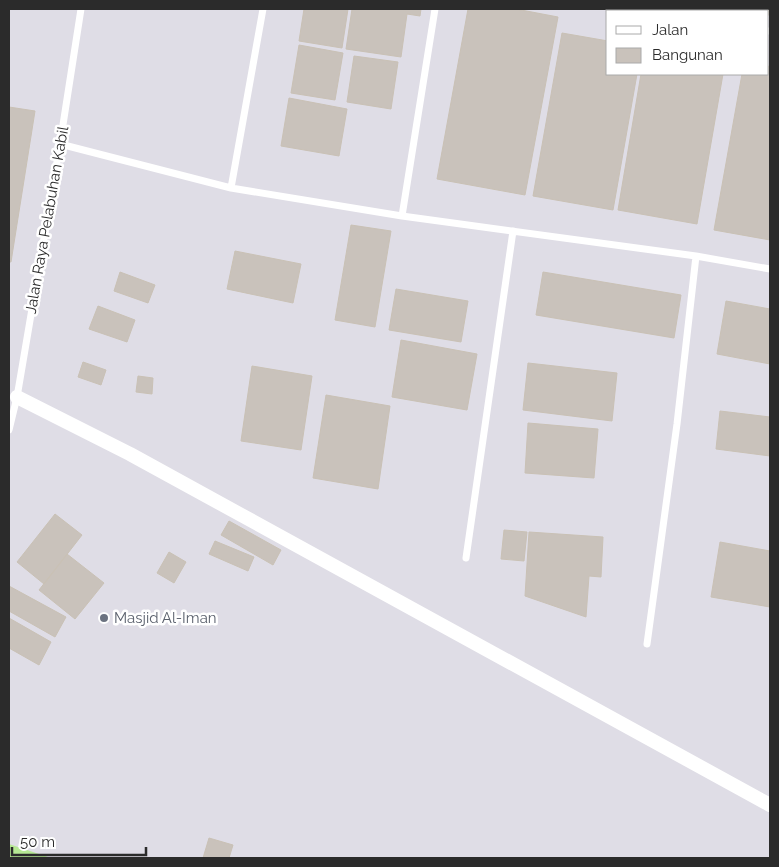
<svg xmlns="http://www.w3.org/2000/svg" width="779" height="867" viewBox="0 0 779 867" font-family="Raleway,sans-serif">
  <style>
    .industrial { fill: #dfdde6; fill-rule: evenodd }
    .green { fill: #b6e894 }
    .building { fill: #c9c2bb; stroke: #c9c1b5 }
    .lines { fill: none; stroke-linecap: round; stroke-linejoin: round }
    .lane { stroke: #fff; stroke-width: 7 }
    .street { stroke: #fff; stroke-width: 14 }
    .worship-dot { fill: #6b7280; stroke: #fff; stroke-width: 2 }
    .labels { text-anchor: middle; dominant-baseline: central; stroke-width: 5; stroke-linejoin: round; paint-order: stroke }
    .street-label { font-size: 15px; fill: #2b2b2b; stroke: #fff }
    .worship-label { font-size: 15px; fill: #5b616d; stroke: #fff; text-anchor: start }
  </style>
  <rect width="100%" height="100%" fill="#eee5dc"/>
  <path class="industrial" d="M9 9H770V858H9ZM608 11H768V74H608Z"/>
  <path class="green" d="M9 844 51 858H9Z"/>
  <path class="building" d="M304 9H348L342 48 299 41Z
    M352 9H421L420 16 407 14 401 57 346 49Z
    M468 9H516L558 17 525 195 437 179Z
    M725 9H770V15H768V11H742Z
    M562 33 608 41V74H637L613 210 533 196Z
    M299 45 343 53 335 100 291 93Z
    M354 56 398 62 391 109 347 102Z
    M768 66 770 67V240L714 230 742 74H768Z
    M641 74H723L697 224 618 210Z
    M289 98 347 109 339 156 281 146Z
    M9 107 35 111 11 262H9Z
    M351 225 391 231 375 327 335 320Z
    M235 251 301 264 293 303 227 289Z
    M120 272 155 285 148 303 114 291Z
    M543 272 681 295 674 338 536 315Z
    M396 289 468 301 461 342 389 330Z
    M726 301 770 309V364L717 354Z
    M98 306 135 320 127 342 89 329Z
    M401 340 477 354 467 410 392 397Z
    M83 362 106 370 101 385 78 377Z
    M528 363 617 373 612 421 523 410Z
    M252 366 312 376 301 450 241 441Z
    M138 376 153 378 152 394 136 392Z
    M326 395 390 406 378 489 313 478Z
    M720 411 770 417V456L716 449Z
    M528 423 598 429 594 478 525 473Z
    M55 514 82 535 44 584 17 562Z
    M229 521 281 550 273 565 221 535Z
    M504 530 527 532 524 561 501 559Z
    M529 532 603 537 601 577 589 576 586 617 525 596Z
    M215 541 254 557 248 571 209 554Z
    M720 542 770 551V607L711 597Z
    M169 552 186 562 174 583 157 573Z
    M67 554 104 583 75 619 39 590Z
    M9 586 66 617 55 637 9 611Z
    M9 618 51 642 39 665 9 648Z
    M209 838 233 845 229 858H203Z"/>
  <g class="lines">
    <path class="lane" d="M650 9 663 11
      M768 31H770
      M60 144 231 188 402 216 696 256 770 269
      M231 188 263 9
      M402 216 435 9
      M9 430 17 397 60 144 81 9
      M466 558 513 231
      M647 644 677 424 696 256"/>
    <path class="street" d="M17 397 130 454 770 805"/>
  </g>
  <circle class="worship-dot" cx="104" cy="618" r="5"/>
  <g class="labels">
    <g class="street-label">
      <text transform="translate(47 220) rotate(-80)">Jalan Raya Pelabuhan Kabil</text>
    </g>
    <g class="worship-label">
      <text x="114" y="618">Masjid Al-Iman</text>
    </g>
  </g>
  <rect width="779" height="867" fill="none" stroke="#2b2b2b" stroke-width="20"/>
  <rect x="606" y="10" width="162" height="65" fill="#ffffff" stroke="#aaaaaa"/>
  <rect x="616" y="26" width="25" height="8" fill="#ffffff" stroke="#aaaaaa"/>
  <text x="652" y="35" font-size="15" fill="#2b2b2b">Jalan</text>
  <rect x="616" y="48" width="25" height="15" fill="#c9c2bb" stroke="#aaaaaa"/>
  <text x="652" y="60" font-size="15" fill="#2b2b2b">Bangunan</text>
  <path d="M12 847v8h134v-8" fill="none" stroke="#2b2b2b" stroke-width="2.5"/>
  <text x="20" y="847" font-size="15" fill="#2b2b2b" stroke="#ffffff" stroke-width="4" paint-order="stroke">50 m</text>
</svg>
